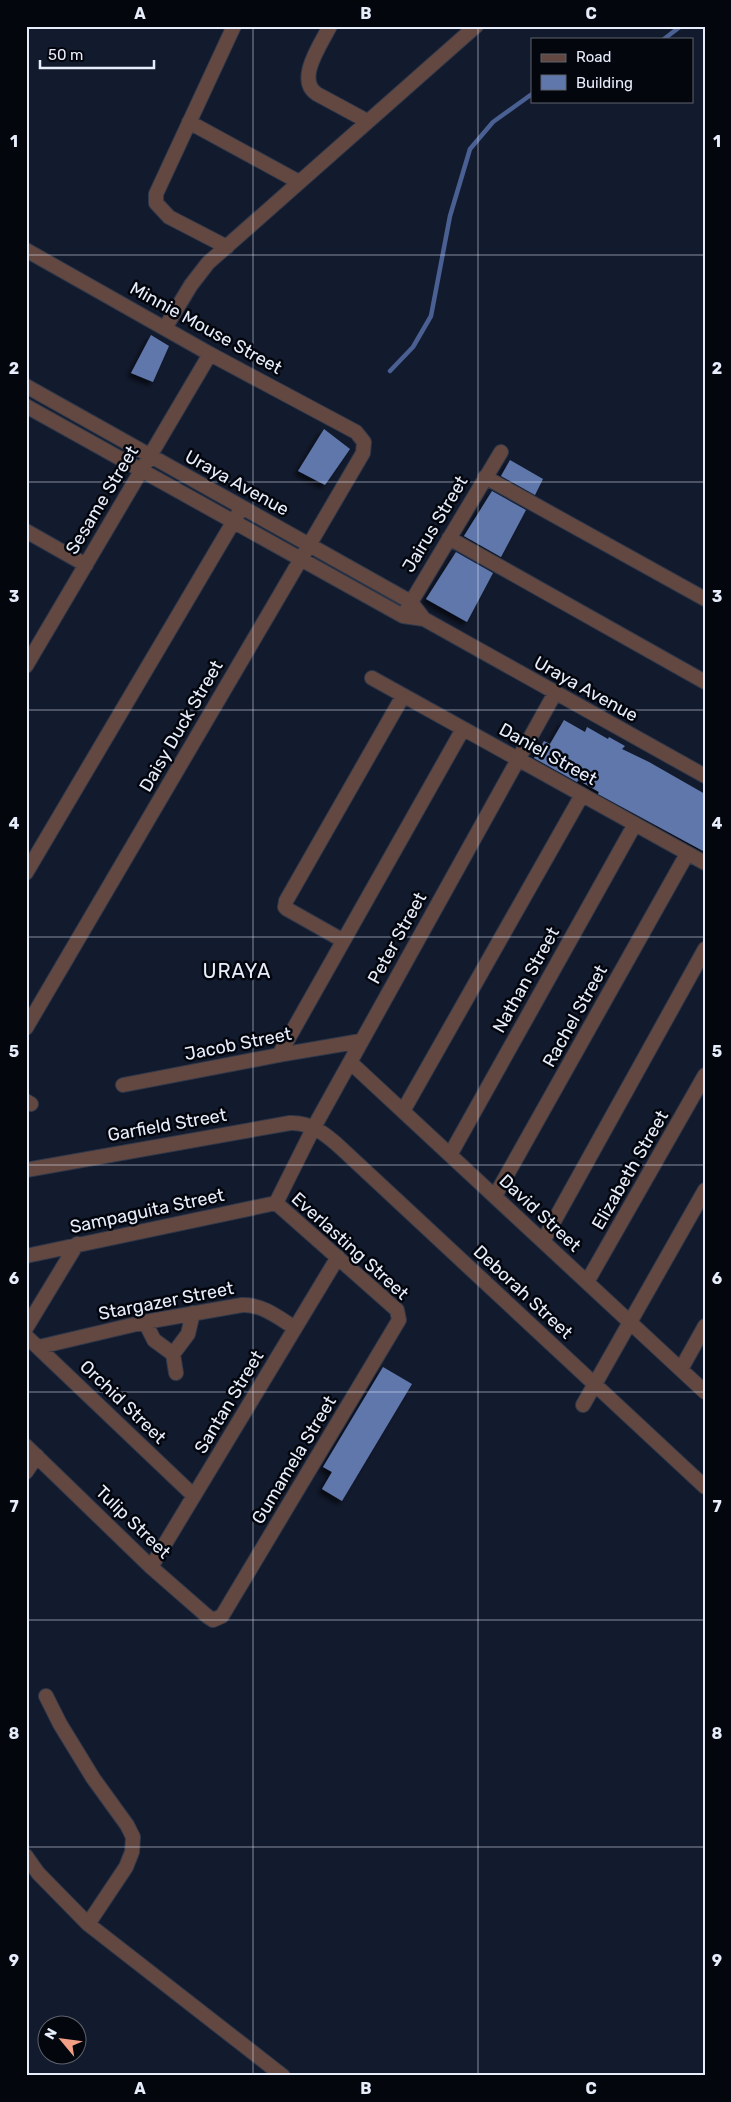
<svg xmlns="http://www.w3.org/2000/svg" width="731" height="2102" viewBox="0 0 731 2102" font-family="Rubik,sans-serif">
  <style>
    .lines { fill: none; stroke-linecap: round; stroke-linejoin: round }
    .stream { stroke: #4a5f92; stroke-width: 4.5 }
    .building { fill: #6077ab; filter: url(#shadow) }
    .minor-casing { stroke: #30384a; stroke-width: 16 }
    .minor { stroke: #634841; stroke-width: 14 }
    .grid { fill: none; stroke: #e7edfb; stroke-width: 1; stroke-opacity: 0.55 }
    .labels { text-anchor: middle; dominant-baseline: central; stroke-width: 5; stroke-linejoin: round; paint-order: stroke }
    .street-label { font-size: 18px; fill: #e7edfb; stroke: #03060d }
    .quarter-label { font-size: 20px; letter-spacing: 1px; fill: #e7edfb; stroke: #03060d }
    .neatline { fill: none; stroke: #e7edfb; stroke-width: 2 }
    .grid-label { font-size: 16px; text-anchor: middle; font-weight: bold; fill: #e7edfb }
  </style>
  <defs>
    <filter id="shadow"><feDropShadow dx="-4" dy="4" stdDeviation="2.5" flood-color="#0009"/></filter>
  </defs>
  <rect width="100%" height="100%" fill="#121a2d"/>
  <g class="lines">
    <path class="stream" d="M664 39 681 26
      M390 371 413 347 431 316 450 216 470 149 493 122 532 94"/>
  </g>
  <path class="building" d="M151 335 169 346 153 382 131 373Z
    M324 429 350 449 325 485 298 471Z
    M510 460 543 479 535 495 501 476Z
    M492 491 526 510 501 557 464 536Z
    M456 552 493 573 467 622 426 599Z
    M564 720 585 732 587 727 608 739 609 737 625 746 622 749 649 762 705 794V852L598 794 599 792 578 780 577 782 534 758 544 741 550 744Z
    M383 1367 412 1384 342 1501 322 1489 332 1472 323 1467Z"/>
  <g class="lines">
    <g class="minor-casing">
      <path id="minor" d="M330 26C321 44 295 80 317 94L367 121
        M189 122 299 182
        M227 247 169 217 156 203V194L234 26
        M26 250 210 354 356 432 364 442 363 453 26 1028
        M165 328 191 285 208 263 476 26
        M26 386 411 602 424 619
        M26 406 403 616 424 619 705 776
        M485 477 705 599
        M26 531 86 565
        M449 538 705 682
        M407 609 501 452
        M26 666 210 354
        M372 678 705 863
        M26 873 238 514
        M342 940 287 909 285 907 286 901 403 696
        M279 1055 463 729
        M350 1062 705 1392
        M123 1085 279 1055 361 1041
        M26 1101 31 1104
        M403 1111 582 795
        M450 1155 635 824
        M26 1170 290 1123C311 1122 327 1135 342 1149L705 1487
        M495 1196 687 854
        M276 1203 314 1127 555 693
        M543 1241 705 949
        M26 1256 276 1203
        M587 1282 705 1075
        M145 1322 154 1340 173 1354 188 1334 193 1313
        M26 1328 77 1244
        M26 1336 194 1496
        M39 1347 145 1322 242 1305C262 1304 279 1318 295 1328
        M173 1354 176 1373
        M681 1369 705 1326
        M583 1405 705 1190
        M26 1446 151 1567 207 1616 213 1620 222 1616 399 1320 397 1310 276 1203
        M26 1472 37 1456
        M151 1567 338 1257
        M46 1696 60 1724 93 1778 127 1825 133 1837 132 1852 126 1867 88 1924
        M26 1856 38 1873 88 1924 283 2076"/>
    </g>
    <use href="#minor" class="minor"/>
  </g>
  <path class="grid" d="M253 26V2076M478 26V2076M26 255H705M26 482H705M26 710H705M26 937H705M26 1165H705M26 1392H705M26 1620H705M26 1847H705"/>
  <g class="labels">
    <g class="street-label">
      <text transform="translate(206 328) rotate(29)">Minnie Mouse Street</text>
      <text transform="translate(237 483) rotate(29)">Uraya Avenue</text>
      <text transform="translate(102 500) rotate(-59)">Sesame Street</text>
      <text transform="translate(435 524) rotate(-59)">Jairus Street</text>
      <text transform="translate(586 689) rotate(29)">Uraya Avenue</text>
      <text transform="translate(181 726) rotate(-60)">Daisy Duck Street</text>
      <text transform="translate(548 754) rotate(29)">Daniel Street</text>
      <text transform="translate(397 938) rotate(-61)">Peter Street</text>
      <text transform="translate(526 980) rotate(-61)">Nathan Street</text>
      <text transform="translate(575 1016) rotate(-61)">Rachel Street</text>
      <text transform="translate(238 1044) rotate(-11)">Jacob Street</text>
      <text transform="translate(167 1125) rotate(-10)">Garfield Street</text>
      <text transform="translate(630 1170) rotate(-60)">Elizabeth Street</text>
      <text transform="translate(147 1211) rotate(-12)">Sampaguita Street</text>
      <text transform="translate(540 1213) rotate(43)">David Street</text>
      <text transform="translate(350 1246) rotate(42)">Everlasting Street</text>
      <text transform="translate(523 1292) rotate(43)">Deborah Street</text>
      <text transform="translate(166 1301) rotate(-11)">Stargazer Street</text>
      <text transform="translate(123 1402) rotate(44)">Orchid Street</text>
      <text transform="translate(229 1402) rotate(-59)">Santan Street</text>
      <text transform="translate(294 1460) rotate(-59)">Gumamela Street</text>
      <text transform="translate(133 1522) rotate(44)">Tulip Street</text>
    </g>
    <g class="quarter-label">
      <text x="237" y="971">URAYA</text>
    </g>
  </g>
  <rect width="731" height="2102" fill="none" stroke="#03060d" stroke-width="55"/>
  <rect x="531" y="38" width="162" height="65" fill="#03060d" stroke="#5e626c"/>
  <rect x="541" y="54" width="25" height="8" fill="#634841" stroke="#5e626c"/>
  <text x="576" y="62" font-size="15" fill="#e7edfb">Road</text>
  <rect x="541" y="75" width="25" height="15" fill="#6077ab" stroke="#5e626c"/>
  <text x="576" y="88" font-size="15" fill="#e7edfb">Building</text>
  <g transform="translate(62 2040) rotate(299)"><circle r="24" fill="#03060d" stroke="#5e626c"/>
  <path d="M0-4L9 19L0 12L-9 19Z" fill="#f39f86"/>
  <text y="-8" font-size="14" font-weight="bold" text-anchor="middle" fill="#e7edfb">N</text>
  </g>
  <path d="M40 60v8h114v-8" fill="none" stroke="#e7edfb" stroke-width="2.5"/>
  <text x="48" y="60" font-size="15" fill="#e7edfb" stroke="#03060d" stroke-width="4" paint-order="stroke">50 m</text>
  <rect x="28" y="28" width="676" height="2046" class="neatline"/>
  <g class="grid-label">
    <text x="140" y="19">A</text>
    <text x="366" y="19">B</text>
    <text x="591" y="19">C</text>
    <text x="14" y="147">1</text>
    <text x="717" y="147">1</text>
    <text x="14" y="374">2</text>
    <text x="717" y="374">2</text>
    <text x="14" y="602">3</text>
    <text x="717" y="602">3</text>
    <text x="14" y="829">4</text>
    <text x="717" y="829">4</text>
    <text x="14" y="1057">5</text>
    <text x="717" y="1057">5</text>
    <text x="14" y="1284">6</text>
    <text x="717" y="1284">6</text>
    <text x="14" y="1512">7</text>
    <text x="717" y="1512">7</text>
    <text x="14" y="1739">8</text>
    <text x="717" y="1739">8</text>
    <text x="14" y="1966">9</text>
    <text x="717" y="1966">9</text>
    <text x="140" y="2094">A</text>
    <text x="366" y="2094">B</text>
    <text x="591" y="2094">C</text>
  </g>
</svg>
